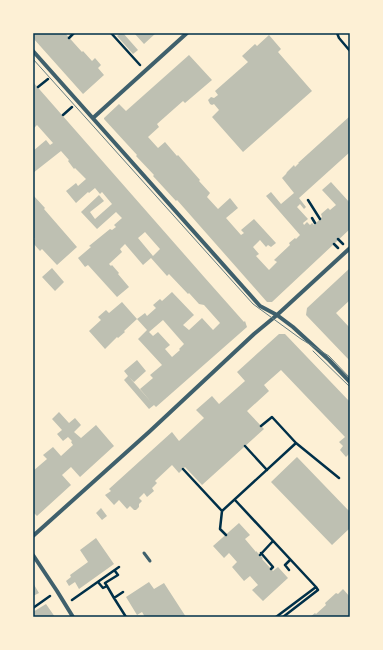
<svg xmlns="http://www.w3.org/2000/svg" width="383" height="650" viewBox="0 0 383 650" font-family="'Noto Sans',sans-serif">
  <style>
    .building { fill: #bec0b2; fill-rule: evenodd }
    .lines { fill: none; stroke-linecap: round; stroke-linejoin: round }
    .path { stroke: #003049; stroke-width: 2.5 }
    .service { stroke: #3f606c; stroke-width: 3 }
    .minor { stroke: #3f606c; stroke-width: 4 }
    .tram { stroke: #657d81; stroke-width: 1 }
    .neatline { fill: none; stroke: #003049; stroke-width: 1.5 }
  </style>
  <rect width="100%" height="100%" fill="#fdf0d5"/>
  <path class="building" d="M33 33H65L82 52 83 51 92 61 95 58 101 65 98 68 104 75 83 94 33 38Z
    M121 33H123L138 50 133 54 117 36Z
    M134 33H156L144 44Z
    M269 35 281 49 278 52 312 91 243 152 212 117 219 110 214 104 212 105 210 104 208 100 211 97 214 98 218 95 215 91 248 62 242 56 255 44 257 46Z
    M189 55 212 80 185 103 183 101 157 124 159 127 148 137 158 148 165 142 177 156 178 155 200 180 199 181 210 193 207 197 218 209 230 198 238 208 226 218 241 235 244 233 241 230 254 219 276 243 271 247 268 245 266 247 260 240 253 247 259 254 256 256 269 270 277 262 274 260 290 245 289 243 295 238 296 239 300 235 266 196 271 192 281 204 294 193 282 178 286 174 287 172 294 165 295 167 299 163H298L350 116V152L299 198 306 207 304 209 300 204 297 207 308 219 303 223 304 225 307 222 310 225 312 223 314 225 322 217 321 214 328 208 330 210 336 205 322 190 331 182 350 203V229L272 302H267L177 200 176 201 153 176 154 175 136 156 137 155 104 119V118L119 104 126 111Z
    M33 82 205 278 244 322 245 321 247 327 156 407 154 405 149 409 124 380 128 376 124 371 137 360 146 371 134 382 129 377 152 403 140 389 153 378 150 375 162 365 138 339 147 330 137 319 145 313 147 316 156 308 153 305 160 299 162 301 172 292 194 315 183 325 189 330 202 318 213 330 220 323 204 305 199 304 189 293 188 294 169 274 167 276 151 258 143 265 125 244 120 249 122 252 109 264 111 266 112 265 119 273 118 274 129 287 117 297 88 265 85 267 78 258 91 247 89 246 110 229 112 230 116 227 114 225 122 218 116 212 97 229 81 212 99 195 104 201 90 212 95 219 112 204 102 192 100 194 95 188 89 193 88 192 76 203 66 191 76 183 78 186 86 179 75 168 74 169 68 161 69 160 61 151 33 173V151L46 140 50 145 53 143 37 125 34 128 33 126ZM145 232 160 249 153 256 138 238ZM163 320 184 344 179 349 180 350 172 357 165 349 170 345 158 332 153 336 149 332Z
    M33 195 45 208 44 209 77 247 57 265 42 249 40 251 33 243V240L35 239 33 237Z
    M52 268 64 282 55 291 42 277Z
    M350 268V300L336 313 350 328V361L306 315 307 308Z
    M122 302 137 319 124 331 125 332 118 338 117 337 105 349 89 331 101 320 98 317 106 310 109 313Z
    M279 334H285L350 402V453L346 457 340 450 343 446 339 442 345 437 281 370 264 385 269 391 247 411 264 429 202 485 185 467 179 473 172 465 155 481 157 483 152 488 154 491 147 497 144 493 139 498 142 501 139 504V507L136 510H134L130 506 127 509 119 500 114 505 105 495 111 491 109 489 172 432 179 441 204 418 196 410 212 396 219 404 245 381 237 372Z
    M59 412 69 423 75 418 81 425 74 432 81 438 96 425 114 446 80 477 71 467 62 475 71 485 37 516 33 512V471L47 459 43 455 53 447 61 456 73 445 71 442 72 441 68 437 63 441 57 434 62 430 52 419Z
    M297 457 350 512V528L332 545 271 482Z
    M101 508 107 516 102 520 96 513Z
    M239 523 250 535 245 539 256 552V551L263 558 262 559 273 571 278 567 288 578 263 601 252 590 258 585 250 576 244 581 232 567 237 562 229 553 224 558 213 546Z
    M96 538 114 564 79 589 75 582 69 586 66 581 71 577 70 575 88 562 80 550Z
    M149 582 154 589 164 583 186 617H145L142 612 137 615 126 597Z
    M33 583 39 593 33 596Z
    M343 589 350 597V617H310L315 613 316 614 326 605 325 603 336 593 338 594Z
    M46 604 55 617H33V612Z"/>
  <g class="lines">
    <path class="path" d="M111 33 140 65
      M337 33 339 38 350 51
      M69 38 74 33
      M38 87 48 79
      M63 115 72 107
      M308 200 320 219
      M312 218 315 223
      M338 239 343 244
      M334 244 338 248
      M296 443 339 478
      M245 446 267 470
      M183 469 222 511 296 443 272 417 261 426
      M235 500 316 587 276 617
      M222 511 220 529 226 535
      M261 553 273 567 271 569
      M260 555 273 541
      M289 570 285 565 290 560
      M98 582 103 588 107 586 114 598 123 592
      M107 586 105 583 118 575 115 571
      M114 598 126 617
      M72 600 119 567
      M33 608 50 596
      M283 617 318 590 316 587"/>
    <path class="service" d="M144 553 150 561"/>
    <path class="minor" d="M33 51 260 306 277 315 293 327 329 360 350 382
      M93 118 187 33
      M33 536 149 432 254 334 277 315 350 248
      M33 555 57 591 73 617"/>
    <path class="tram" d="M33 59 253 304 301 339 329 356 350 378
      M313 351 350 387"/>
  </g>
  <rect width="383" height="650" fill="none" stroke="#fdf0d5" stroke-width="68"/>
  <rect x="34" y="34" width="315" height="582" class="neatline"/>
</svg>
